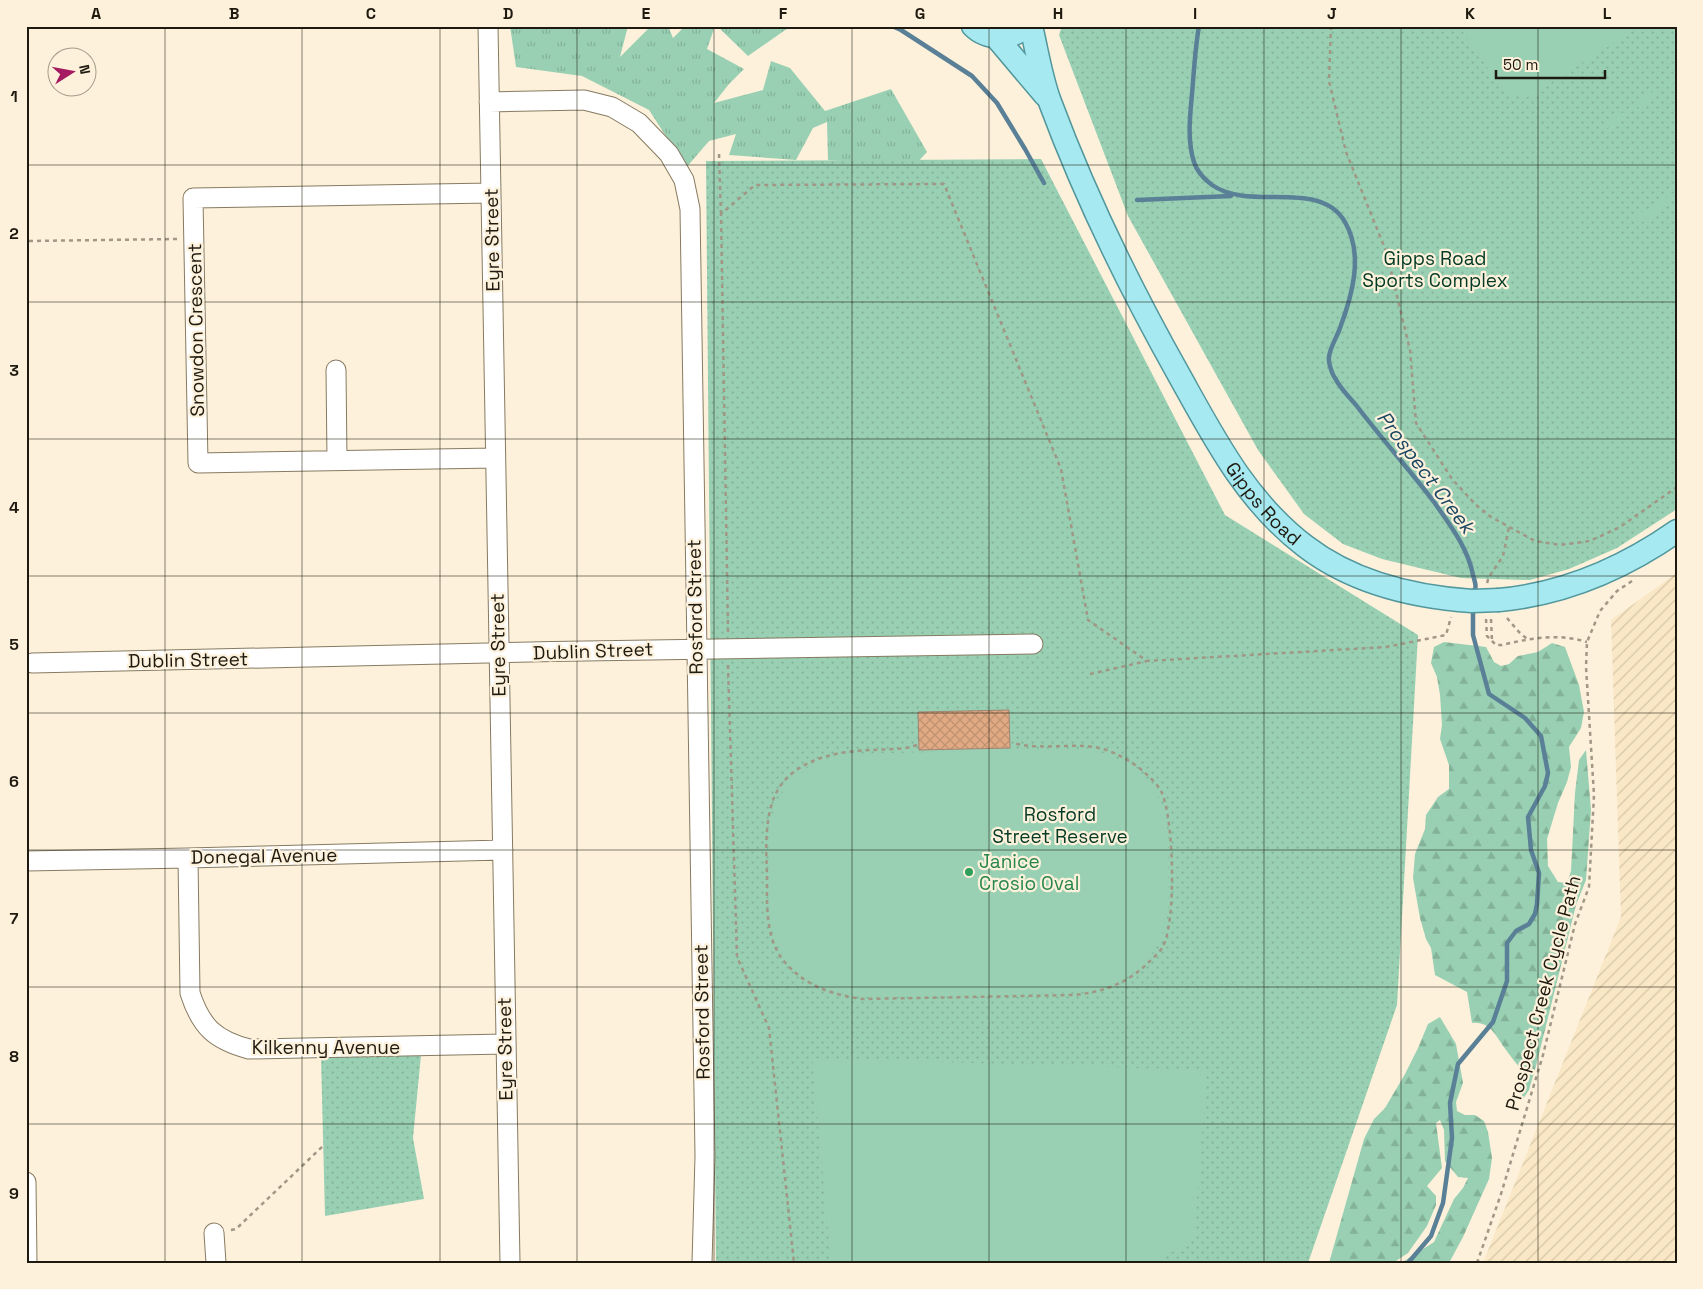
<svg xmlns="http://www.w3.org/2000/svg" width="1703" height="1289" viewBox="0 0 1703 1289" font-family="'Space Grotesk',sans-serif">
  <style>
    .industrial { fill: url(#industrial-furrows) }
    .grass { fill: url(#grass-tufts) }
    .forest { fill: url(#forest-firs) }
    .park { fill: url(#park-dots) }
    .garden { fill: #99d0b3 }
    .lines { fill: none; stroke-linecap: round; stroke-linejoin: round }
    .stream { stroke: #5a8098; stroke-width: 4.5 }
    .building { fill: url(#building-cross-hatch); stroke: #9f8574 }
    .minor-casing { stroke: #877a61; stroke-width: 21 }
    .major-casing { stroke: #52979c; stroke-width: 25 }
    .path { stroke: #a09786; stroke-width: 2.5; stroke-dasharray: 4 4; stroke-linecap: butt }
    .minor { stroke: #fff; stroke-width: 19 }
    .major { stroke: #a7e9f1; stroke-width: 22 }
    .major-bridge-casing { stroke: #52979c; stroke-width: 25; stroke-linecap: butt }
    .major-bridge { stroke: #a7e9f1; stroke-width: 22 }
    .grid { fill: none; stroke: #1f1a10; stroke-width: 1; stroke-opacity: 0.55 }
    .leisure-dot { fill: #2e9e5b; stroke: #fdf1db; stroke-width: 2 }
    .labels { text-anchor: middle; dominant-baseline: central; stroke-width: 4.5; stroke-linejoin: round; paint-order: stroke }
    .street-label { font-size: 19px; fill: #1f1a10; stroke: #fdf1db }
    .park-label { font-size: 19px; fill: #023a25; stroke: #fdf1db }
    .leisure-label { font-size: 19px; fill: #27864d; stroke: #fdf1db; text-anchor: start }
    .water-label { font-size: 20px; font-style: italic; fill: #1c4863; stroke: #fdf1db }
    .neatline { fill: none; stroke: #1f1a10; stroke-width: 2 }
    .grid-label { font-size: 16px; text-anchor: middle; font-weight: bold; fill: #1f1a10 }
  </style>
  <defs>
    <pattern id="industrial-furrows" width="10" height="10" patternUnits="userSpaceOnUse" patternTransform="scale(1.25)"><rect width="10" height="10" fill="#fae7c5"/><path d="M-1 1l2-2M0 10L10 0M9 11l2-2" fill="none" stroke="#d6c6a8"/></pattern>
    <pattern id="grass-tufts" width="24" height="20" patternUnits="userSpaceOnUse" patternTransform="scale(1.25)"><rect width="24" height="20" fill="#99d0b3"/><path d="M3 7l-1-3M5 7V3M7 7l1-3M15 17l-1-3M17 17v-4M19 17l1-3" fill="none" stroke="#83b299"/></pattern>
    <pattern id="forest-firs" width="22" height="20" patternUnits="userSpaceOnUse" patternTransform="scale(1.25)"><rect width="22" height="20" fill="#99d0b3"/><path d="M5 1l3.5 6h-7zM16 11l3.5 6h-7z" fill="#83b299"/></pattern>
    <pattern id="park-dots" width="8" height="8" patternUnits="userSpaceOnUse" patternTransform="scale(1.25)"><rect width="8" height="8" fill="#99d0b3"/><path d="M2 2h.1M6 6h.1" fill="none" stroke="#83b299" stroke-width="1.8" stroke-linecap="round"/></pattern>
    <pattern id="building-cross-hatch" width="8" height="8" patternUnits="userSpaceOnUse" patternTransform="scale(1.25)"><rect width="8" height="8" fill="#e1aa84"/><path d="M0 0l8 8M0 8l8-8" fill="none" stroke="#c19271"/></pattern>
  </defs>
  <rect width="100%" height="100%" fill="#fdf1db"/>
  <path class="industrial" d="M1677 573V1263H1483L1621 917 1611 620Z"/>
  <path class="grass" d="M510 26H628L620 57 651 26H668L673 38 685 26H715L707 49 744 69 729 84 714 103 763 90 771 61 790 68 825 111 891 89 927 152 914 166 828 160 827 122 813 128 796 160 729 155 736 134 709 141 685 169 673 147 649 110 582 76 516 67Z
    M717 26H791L748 56Z"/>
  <path class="forest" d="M1444 642 1486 647 1494 662 1501 666 1509 664 1518 656 1538 652 1552 643 1565 647 1579 685 1584 712 1581 728 1569 747 1571 767 1567 782 1558 803 1547 839 1548 866 1558 882 1567 883 1571 871 1575 793 1579 760 1586 750 1591 810 1586 880 1576 905 1536 1066 1529 1090 1523 1099 1520 1088 1521 1069C1516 1063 1511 1057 1506 1050 1496 1037 1491 1021 1472 1023L1467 992 1435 975 1431 948 1426 939 1420 918 1413 878 1415 854 1425 829 1426 815 1438 797 1449 789V765L1440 739 1442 725 1440 695 1437 677 1431 663 1434 647Z
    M1440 1017 1456 1044 1463 1083 1456 1102 1457 1111 1465 1115H1475L1484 1121 1488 1132 1492 1158 1489 1179 1463 1237 1449 1263H1401L1434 1242 1454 1199 1463 1188 1468 1178 1458 1177 1445 1161 1444 1130 1440 1120 1436 1123 1442 1168 1427 1186 1436 1196V1205L1427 1226 1408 1253 1393 1263H1329L1364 1139 1374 1119 1385 1108 1405 1074 1418 1048 1428 1024Z"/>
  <path class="park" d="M1062 26H1677V509L1617 548 1569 569 1530 580 1461 578 1382 559 1343 544 1304 514 1258 450 1128 216 1059 35Z
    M1041 159 1225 515 1418 635 1397 1005 1308 1263H716L706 161Z
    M421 1055 413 1138 424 1199 325 1216 321 1057Z"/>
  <path class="garden" d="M1459 26H1641L1528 97 1504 92Z
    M1677 73V83L1675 84 1674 82 1603 131 1601 128 1672 79 1671 77Z
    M1677 191V195L1660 206 1662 209 1641 223 1636 216Z
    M1082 749C1122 753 1158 779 1166 820 1169 836 1168 853 1168 869 1168 888 1170 908 1165 926 1154 966 1122 985 1084 992L864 997C838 992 818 990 798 971 786 962 778 948 773 933 767 911 769 885 769 862 769 848 768 833 771 820 773 810 779 797 785 789 802 767 819 760 846 754Z
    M812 1058 1207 1070 1194 1239 1154 1263H831Z"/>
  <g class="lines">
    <path class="stream" d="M892 26 901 30 972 76 997 103 1025 149 1044 183
      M1199 26C1195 49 1194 71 1192 94 1190 116 1187 140 1194 162 1197 172 1204 179 1212 185 1251 212 1320 178 1345 222 1364 255 1352 296 1340 328 1337 337 1330 347 1329 357 1328 362 1332 374 1335 378 1340 388 1349 397 1356 405 1381 438 1409 469 1434 502 1450 525 1468 548 1473 575 1475 582 1477 587 1474 593
      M1137 200 1231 196
      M1408 1263 1431 1236 1443 1203 1452 1138 1450 1103 1458 1064 1493 1022 1507 981V943L1516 931 1529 924 1535 914 1537 904 1539 873 1531 850 1528 817 1545 786 1548 773 1541 736 1525 718 1489 694 1473 635V608"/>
  </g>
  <path class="building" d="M1009 710 1010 748 919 750 918 712Z"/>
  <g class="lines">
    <g class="minor-casing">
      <path id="minor" d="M488 26 510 1263
        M489 102 584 100 612 107 639 123 669 154 684 180 690 209 705 1156 702 1263
        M491 193 193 198 198 463 495 458
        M336 370 337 460
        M32 663C366 655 699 648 1033 644
        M188 858 190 993C201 1027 215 1040 249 1049L505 1044
        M26 861 188 858 503 850
        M26 1182 27 1263
        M214 1233 216 1263"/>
    </g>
    <g class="major-casing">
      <g id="major">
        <path d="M973 26C987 40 1012 40 1026 26"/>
        <path id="s1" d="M1031 26C1037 51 1041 78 1050 102 1085 196 1130 288 1179 375 1214 438 1246 501 1305 546 1353 583 1413 597 1472 601"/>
        <path d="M996 37 1045 95"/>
        <path d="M1499 600C1564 594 1624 568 1677 531"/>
      </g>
    </g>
    <path class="path" d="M1331 26 1329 81 1346 152 1386 251 1410 350 1416 423 1452 479 1476 505 1491 517 1535 541 1560 545 1590 541 1620 527 1677 487
      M719 154 721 214
      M29 241 177 239
      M1487 583 1489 577 1503 556 1509 527
      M1507 618 1519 632 1527 639
      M1486 619 1487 636 1496 645H1502C1531 638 1558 633 1587 642
      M1491 619 1492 641
      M728 632 721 214 755 185 944 184 1061 469 1088 620 1147 661 1386 647 1446 635 1451 617
      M728 665 737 957 769 1028 794 1263
      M1090 674 1147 661
      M917 745C903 750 887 749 872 750 843 751 809 756 787 778 763 801 766 845 767 876 767 904 765 937 783 960 804 986 833 995 863 999L1074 995C1104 992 1128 983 1149 962 1153 958 1159 953 1162 948 1177 924 1174 816 1161 791 1157 783 1149 777 1143 771 1126 757 1106 747 1085 746 1060 745 1036 749 1013 743
      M231 1230 236 1229 323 1146
      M1477 1263 1501 1194 1543 1055 1575 924 1589 887 1594 795 1586 667 1587 642 1600 611 1617 591 1632 581"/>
    <use href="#minor" class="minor"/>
    <use href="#major" class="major"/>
    <g class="major-bridge-casing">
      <path id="major-bridge" d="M1472 601 1499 600"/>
    </g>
    <use href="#major-bridge" class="major-bridge"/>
  </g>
  <path class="grid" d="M165 26V1263M302 26V1263M440 26V1263M577 26V1263M714 26V1263M852 26V1263M989 26V1263M1126 26V1263M1264 26V1263M1401 26V1263M1538 26V1263M26 165H1677M26 302H1677M26 439H1677M26 576H1677M26 713H1677M26 850H1677M26 987H1677M26 1124H1677"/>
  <circle class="leisure-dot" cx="969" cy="872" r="5"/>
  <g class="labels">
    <g class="street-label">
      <text transform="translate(492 240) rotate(-91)">Eyre Street</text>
      <text transform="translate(196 330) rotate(-91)">Snowdon Crescent</text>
      <text stroke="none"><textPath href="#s1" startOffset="535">Gipps Road</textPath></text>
      <text transform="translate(695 607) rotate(-91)">Rosford Street</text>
      <text transform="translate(498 645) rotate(-91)">Eyre Street</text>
      <text transform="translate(593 651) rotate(-2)">Dublin Street</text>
      <text transform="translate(188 660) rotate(-1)">Dublin Street</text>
      <text transform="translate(264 856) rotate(-1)">Donegal Avenue</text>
      <text transform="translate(1543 993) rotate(-75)">Prospect Creek Cycle Path</text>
      <text transform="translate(702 1012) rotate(-91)">Rosford Street</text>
      <text x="326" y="1047">Kilkenny Avenue</text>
      <text transform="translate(505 1049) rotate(-91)">Eyre Street</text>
    </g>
    <g class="park-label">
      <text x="1435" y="258">Gipps Road<tspan x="1435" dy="22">Sports Complex</tspan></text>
      <text x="1060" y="814">Rosford<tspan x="1060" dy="22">Street Reserve</tspan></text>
    </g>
    <g class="leisure-label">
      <text x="979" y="861">Janice<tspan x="979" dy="22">Crosio Oval</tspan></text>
    </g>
    <g class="water-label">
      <text transform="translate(1426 472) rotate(53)">Prospect Creek</text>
    </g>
  </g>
  <rect width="1703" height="1289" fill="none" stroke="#fdf1db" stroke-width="55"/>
  <g transform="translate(72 72) rotate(79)"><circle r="24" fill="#fdf1db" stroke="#a49b8a"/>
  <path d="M0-4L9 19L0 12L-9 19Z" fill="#a51b61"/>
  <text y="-8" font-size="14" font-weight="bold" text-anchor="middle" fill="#1f1a10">N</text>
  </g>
  <path d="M1496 70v8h109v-8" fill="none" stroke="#1f1a10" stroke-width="2.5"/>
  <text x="1503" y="70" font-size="15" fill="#1f1a10" stroke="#fdf1db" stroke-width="4" paint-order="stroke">50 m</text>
  <rect x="28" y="28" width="1648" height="1234" class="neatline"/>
  <g class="grid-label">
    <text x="96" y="19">A</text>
    <text x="234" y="19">B</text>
    <text x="371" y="19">C</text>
    <text x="508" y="19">D</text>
    <text x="646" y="19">E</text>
    <text x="783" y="19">F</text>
    <text x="920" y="19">G</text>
    <text x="1058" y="19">H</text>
    <text x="1195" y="19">I</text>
    <text x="1332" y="19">J</text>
    <text x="1470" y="19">K</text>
    <text x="1607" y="19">L</text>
    <text x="14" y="102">1</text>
    <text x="14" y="239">2</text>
    <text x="14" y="376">3</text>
    <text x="14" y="513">4</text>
    <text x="14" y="650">5</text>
    <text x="14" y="787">6</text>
    <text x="14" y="924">7</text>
    <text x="14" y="1062">8</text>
    <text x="14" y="1199">9</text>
  </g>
</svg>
